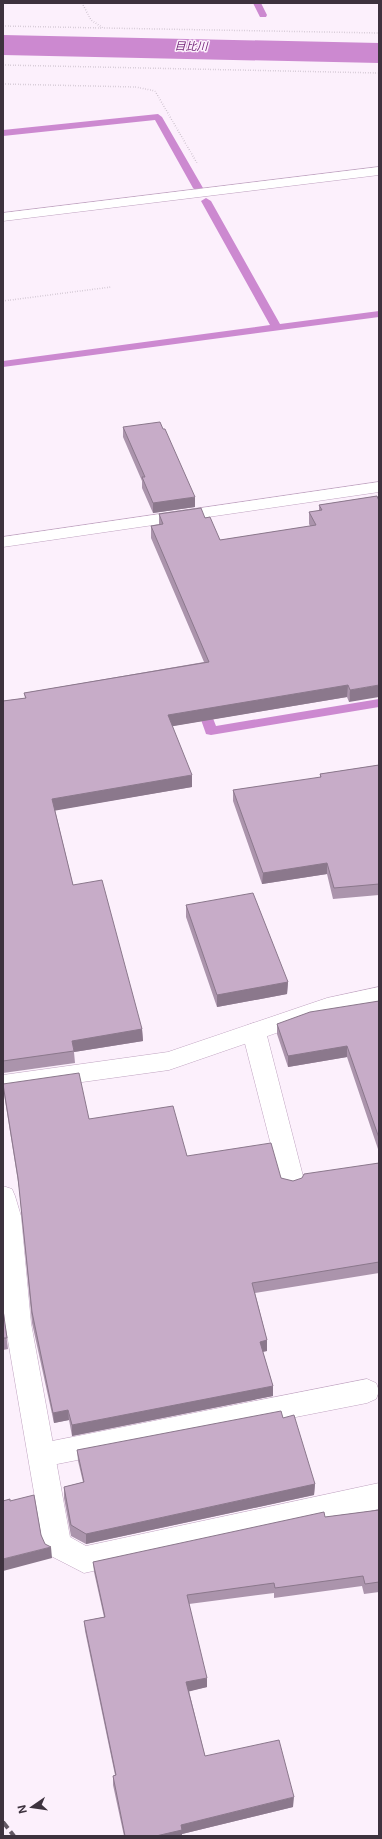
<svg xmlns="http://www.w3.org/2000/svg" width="382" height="1839" viewBox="0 0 382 1839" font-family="Inter,'Noto Sans JP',sans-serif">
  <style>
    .water { fill: #cc89d0 }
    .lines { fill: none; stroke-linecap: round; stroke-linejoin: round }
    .stream { fill: #cc89d0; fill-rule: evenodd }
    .service-casing { stroke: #c0a4c1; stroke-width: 1 }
    .minor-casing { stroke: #c0a4c1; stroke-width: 1 }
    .path { stroke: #b6abb7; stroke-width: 1.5; stroke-dasharray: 0.5 2; stroke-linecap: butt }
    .service { fill: #fff; fill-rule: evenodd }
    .minor { fill: #fff; fill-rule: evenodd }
    .rail { stroke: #635864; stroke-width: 4; stroke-dasharray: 8 4; stroke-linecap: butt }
    .wall { fill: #ab94ac }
    .shaded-wall { fill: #8b788c }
    .building { fill: #c7acc8; stroke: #8b788c }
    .labels { text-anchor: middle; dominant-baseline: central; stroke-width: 3; stroke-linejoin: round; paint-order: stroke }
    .far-water-label { font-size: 11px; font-style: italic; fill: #732479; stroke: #fcf0fc }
  </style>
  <rect width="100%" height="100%" fill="#fcf0fc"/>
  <path class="water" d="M3 35 379 43V63L3 55Z"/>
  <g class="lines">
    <path class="stream" d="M253 3H261L267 15 266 17H260Z
      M158 114 162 117 203 188 201 190H195L193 188 155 120 3 136V130Z
      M206 198 211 201 280 324 379 311V317L3 367V361L270 325 201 201Z
      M201 699 205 700 207 703 216 726 379 699V707L211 735 206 734 205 731 195 703 197 700Z"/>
    <g class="service-casing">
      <path id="service" d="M254 1023 262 1026 266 1032 304 1180 301 1187 292 1190 283 1187 280 1180 242 1032 246 1026Z
        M367 1379 376 1383C379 1389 379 1393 376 1399L367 1403 42 1467 32 1464 28 1455 32 1446 42 1443Z"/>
    </g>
    <g class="minor-casing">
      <path id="minor" d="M379 167V175L3 221V213Z
        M379 482V492L3 547V537Z
        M379 987V1003L337 1012 169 1070 3 1093V1075L168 1052 327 998Z
        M3 1186 12 1189 15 1196 21 1216 31 1323 70 1537 86 1546 379 1483V1509L84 1573 47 1554 43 1545 5 1323 3 1301Z"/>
    </g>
    <path class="path" d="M82 3 91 20 103 28 379 33
      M3 26 102 28
      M3 65 379 73
      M3 84 136 87 155 91 197 163
      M3 301 111 287"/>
    <use href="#service" class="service"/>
    <use href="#minor" class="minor"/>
    <path class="rail" d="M3 1822 14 1836"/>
  </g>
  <path class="wall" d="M123 427 195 507 153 513 142 488V481L123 437Z
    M377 496 349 702 347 697 172 726 192 787 55 810 73 885 142 1029 143 1041 74 1052 75 1063 3 1073V701L25 698 24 693 204 662 151 538V526L159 525V514L205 518 220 540 310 526 309 524V512L319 511V505Z
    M379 765V895L333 899 327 874 262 884 233 801V790L320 778V774Z
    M186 905 288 982 287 994 217 1007 186 917Z
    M379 1001V1152L347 1057 288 1067 277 1034V1024Z
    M3 1084 89 1119 187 1156 293 1181 379 1163V1273L255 1293 267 1340V1351L263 1352 273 1386V1396L72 1436 69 1420 54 1423 32 1323 19 1188 4 1094Z
    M3 1310 8 1349 3 1350Z
    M283 1418 315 1484 314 1495 86 1544 71 1536 64 1498V1487L83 1482 78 1461 77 1450Z
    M379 1510V1592L364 1594 362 1586 274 1598V1593L189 1604 207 1687 189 1691 205 1756 293 1807 182 1834V1836H124L113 1785V1776L115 1775 85 1631 84 1621 104 1617 94 1572 93 1562 325 1517Z"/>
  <path class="shaded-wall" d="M195 497V507L153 513V503Z
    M348 685 347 697 168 727V715Z
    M379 685V697L349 702 350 690Z
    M192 775V787L53 811 52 799Z
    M327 863V874L262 884 263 873Z
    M288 982 287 994 217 1007V995Z
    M142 1029 143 1041 74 1052 72 1041Z
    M347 1046V1057L288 1067V1056Z
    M267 1340V1351L260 1352V1342Z
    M273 1386V1396L72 1436V1425Z
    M68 1410 69 1420 54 1423 53 1413Z
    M315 1484 314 1495 86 1544V1534Z
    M51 1547 52 1558 3 1571V1559Z
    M207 1678V1687L187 1692 186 1682Z
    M294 1797 293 1807 182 1834V1836H156L181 1825Z"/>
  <path class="building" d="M160 422 163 429H165L195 497 153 503 142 477H145L123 427Z
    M377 496 379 501V685L350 690 348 685 168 715 192 775 52 799 73 885 102 880 142 1029 72 1041 74 1051 3 1061V701L26 698 24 693 209 662 151 526 163 524 159 514 201 508 205 518 210 517 220 540 316 525 309 512 322 510 319 505Z
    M379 765V884L334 888 327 863 263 873 233 790 321 777 320 774Z
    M253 893 288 982 217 995 186 905Z
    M379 1001V1138L347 1046 288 1056 277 1024 310 1012Z
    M79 1073 89 1119 173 1106 187 1156 271 1143 281 1178 293 1181 302 1178 304 1174 379 1163V1262L252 1283 267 1340 260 1342 273 1386 72 1425 68 1410 53 1413 32 1312 18 1178 3 1084Z
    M3 1310 7 1338H3Z
    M281 1411 283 1418 294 1415 315 1484 86 1534 71 1525 64 1487 84 1482 77 1450Z
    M34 1495 41 1535 45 1544 51 1547 3 1559V1501L10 1499V1501Z
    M379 1510V1582L365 1584 363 1576 275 1588 274 1583 187 1595 207 1678 186 1682 205 1756 279 1740 294 1797 181 1825 182 1830 156 1836H125L113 1776 116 1775 84 1621 105 1617 93 1562 324 1512 325 1517Z"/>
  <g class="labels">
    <g class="far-water-label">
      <text transform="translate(191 46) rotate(1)">目比川</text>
    </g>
  </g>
  <rect width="382" height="1839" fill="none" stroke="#3d323e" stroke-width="8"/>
  <g transform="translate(32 1807) rotate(257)" stroke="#fcf0fc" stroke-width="3" paint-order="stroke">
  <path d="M0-3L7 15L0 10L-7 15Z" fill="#3d323e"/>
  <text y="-6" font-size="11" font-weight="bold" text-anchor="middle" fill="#3d323e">N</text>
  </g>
</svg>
